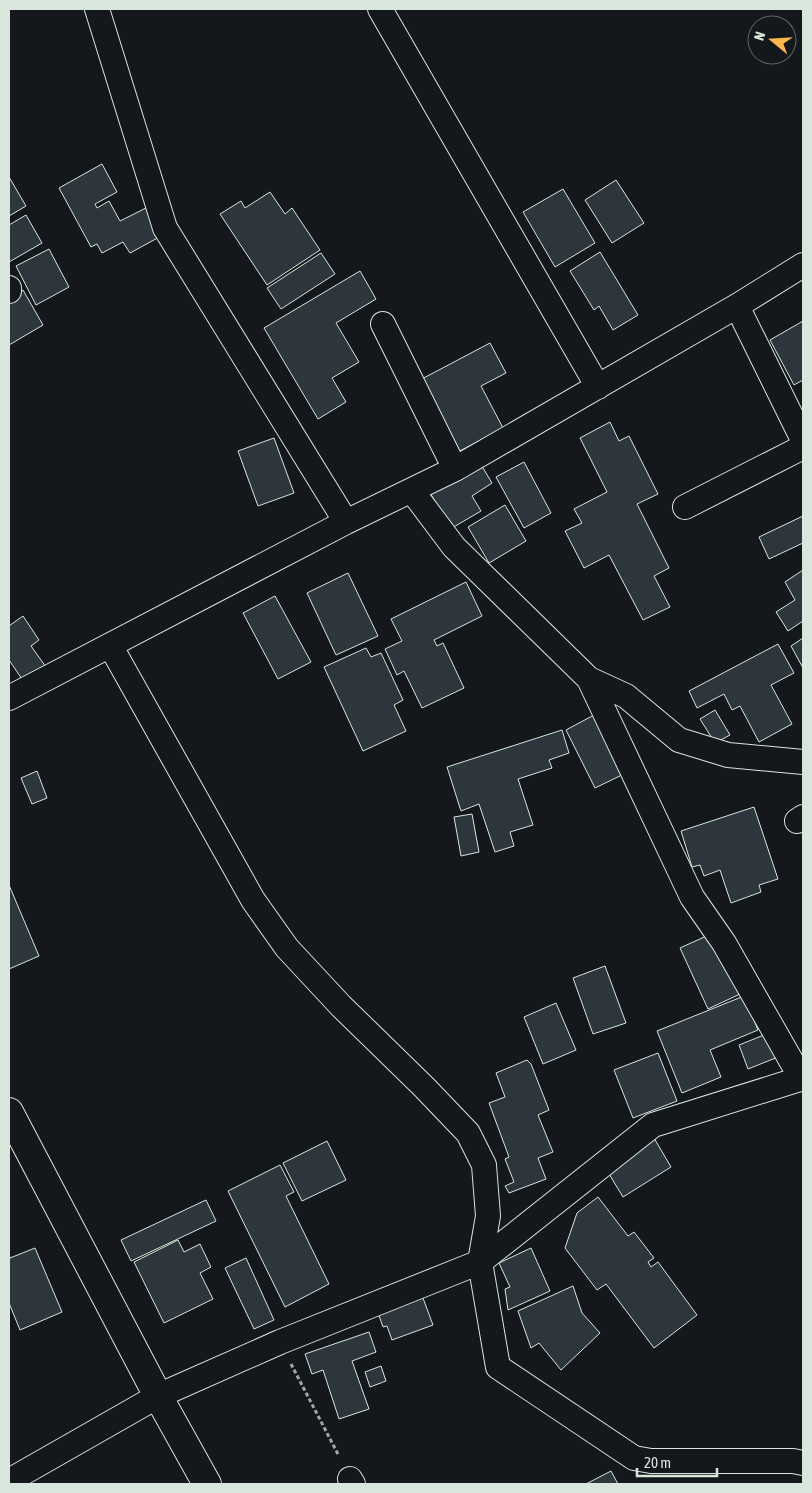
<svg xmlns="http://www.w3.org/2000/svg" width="812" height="1493" viewBox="0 0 812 1493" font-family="'Asap Condensed',sans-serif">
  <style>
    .building { fill: #2c363c; stroke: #d8e6dc }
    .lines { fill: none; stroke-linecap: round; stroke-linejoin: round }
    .minor-casing { stroke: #d8e6dc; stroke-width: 26 }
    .tertiary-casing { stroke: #d8e6dc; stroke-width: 30 }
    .path { stroke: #9da8a2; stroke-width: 3; stroke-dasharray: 4 2.5; stroke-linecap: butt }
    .minor { stroke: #14181c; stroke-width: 24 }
    .tertiary { stroke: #14181c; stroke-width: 28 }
  </style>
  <rect width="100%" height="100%" fill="#14181c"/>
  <path class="building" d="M102 164 117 192 95 204 97 208 109 201 120 221 148 207 163 235 130 253 123 242 102 253 97 244 91 247 59 188Z
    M9 177 26 206 9 216Z
    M616 180 644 223 612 243 585 200Z
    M563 189 595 243 555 267 523 212Z
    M270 192 285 214 292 208 320 250 267 285 220 214 241 201 245 208Z
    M26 215 42 243 9 262V225Z
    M49 249 69 287 36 305 16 266Z
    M600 252 638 315 613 330 599 306 594 310 570 271Z
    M321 253 335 274 281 309 267 288Z
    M360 271 376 299 336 323 359 362 332 378 346 402 318 419 264 328Z
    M23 290 43 325 9 345V298Z
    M803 321V380L794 385 770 340Z
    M490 343 506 373 481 386 503 428 456 453 418 381Z
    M610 422 619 441 629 436 658 494 637 504 669 568 654 576 670 607 643 620 609 555 584 568 565 531 582 523 574 509 607 492 580 438Z
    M274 438 294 493 258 506 238 451Z
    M524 462 551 513 524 528 496 477Z
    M480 463 492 483 472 496 481 511 452 528 430 493Z
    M505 505 526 541 489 563 468 527Z
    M803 516V543L769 559 759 537Z
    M803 570V621L788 631 776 612 795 600 785 582Z
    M348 573 378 636 336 655 307 593Z
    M466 582 482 616 434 640 437 646 443 643 464 688 422 708 404 671 397 675 385 649 402 641 391 619Z
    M275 596 311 662 278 679 243 613Z
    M23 616 39 640 31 646 46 667 24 682 9 660V626Z
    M803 638V668L791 646Z
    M778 644 794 673 771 685 792 724 759 742 740 706 732 710 724 694 697 708 689 691Z
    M366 648 371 657 381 653 403 700 394 705 406 731 363 751 324 667Z
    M715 710 730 735 715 743 700 719Z
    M594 715 624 774 595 788 566 730Z
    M562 730 569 753 549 760 552 768 518 779 533 825 510 832 514 846 495 852 479 804 461 811 447 767Z
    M37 771 47 798 32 804 21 778Z
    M754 807 778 879 759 885 761 892 731 903 720 870 704 876 700 865 692 867 681 831Z
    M472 814 479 852 461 856 454 817Z
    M9 885 39 956 9 969Z
    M713 933 740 994 708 1009 680 948Z
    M605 966 626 1023 593 1034 573 978Z
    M744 996 758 1030 710 1050 721 1077 682 1093 657 1031Z
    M556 1003 576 1050 543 1064 524 1017Z
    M769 1033 778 1057 748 1069 739 1045Z
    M658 1053 677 1101 633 1118 614 1070Z
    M527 1060 531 1064 549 1110 538 1115 553 1152 538 1158 546 1179 509 1193 505 1186 514 1182 505 1159 509 1157 489 1103 505 1097 496 1073Z
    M654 1138 671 1167 623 1197 606 1169Z
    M327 1141 346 1180 302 1201 283 1163Z
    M280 1165 294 1192 286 1196 329 1284 285 1307 228 1191Z
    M598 1197 628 1236 634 1232 654 1258 648 1262 651 1267 658 1262 697 1315 654 1348 606 1284 597 1290 565 1248 577 1213Z
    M206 1200 216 1221 131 1261 121 1240Z
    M178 1240 184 1252 200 1244 211 1267 200 1273 213 1299 164 1323 134 1262Z
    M35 1248 62 1312 20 1330 9 1303V1254L10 1258Z
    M531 1248 550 1291 508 1310 505 1289 510 1287 499 1263Z
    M246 1258 274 1320 254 1329 225 1268Z
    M573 1286 582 1313 600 1333 561 1370 539 1343 531 1348 518 1311Z
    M420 1290 433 1325 392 1340 387 1326 383 1327 376 1307Z
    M369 1332 376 1352 352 1361 369 1409 339 1419 323 1370 312 1374 305 1354Z
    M381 1366 386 1381 370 1387 365 1372Z
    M611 1471 618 1484H586Z"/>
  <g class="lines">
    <g class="minor-casing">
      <path id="minor" d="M97 9 165 228 346 522
        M380 9 598 387
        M9 288V291
        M737 306 803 440
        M383 324 455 469
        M412 491 454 547 589 679 692 897 724 943 801 1078
        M685 507 803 447
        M110 645 253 900 287 948 341 1006 424 1087 468 1133 484 1165 488 1216 480 1262 498 1367 634 1458 651 1461H793L803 1463
        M589 679 626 696 679 740 728 755 803 762
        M9 698 346 522 455 469 737 306 803 265
        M797 821 803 817
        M350 1479 353 1484
        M9 1481 158 1396 280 1342 480 1262 653 1125 803 1078"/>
    </g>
    <g class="tertiary-casing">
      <path id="tertiary" d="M9 1112 158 1396 207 1484"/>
    </g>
    <path class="path" d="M291 1364 339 1456"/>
    <use href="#minor" class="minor"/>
    <use href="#tertiary" class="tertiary"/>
  </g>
  <rect width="812" height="1493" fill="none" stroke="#d8e6dc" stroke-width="20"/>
  <g transform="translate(772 40) rotate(288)"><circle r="24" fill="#14181c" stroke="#626a69"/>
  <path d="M0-4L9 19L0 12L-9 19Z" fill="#ffb74d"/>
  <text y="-8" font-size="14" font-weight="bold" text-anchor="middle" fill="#d8e6dc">N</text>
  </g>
  <path d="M637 1468v8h80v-8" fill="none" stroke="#d8e6dc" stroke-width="2.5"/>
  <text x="644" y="1468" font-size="15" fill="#d8e6dc" stroke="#14181c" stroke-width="4" paint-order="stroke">20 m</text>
</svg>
